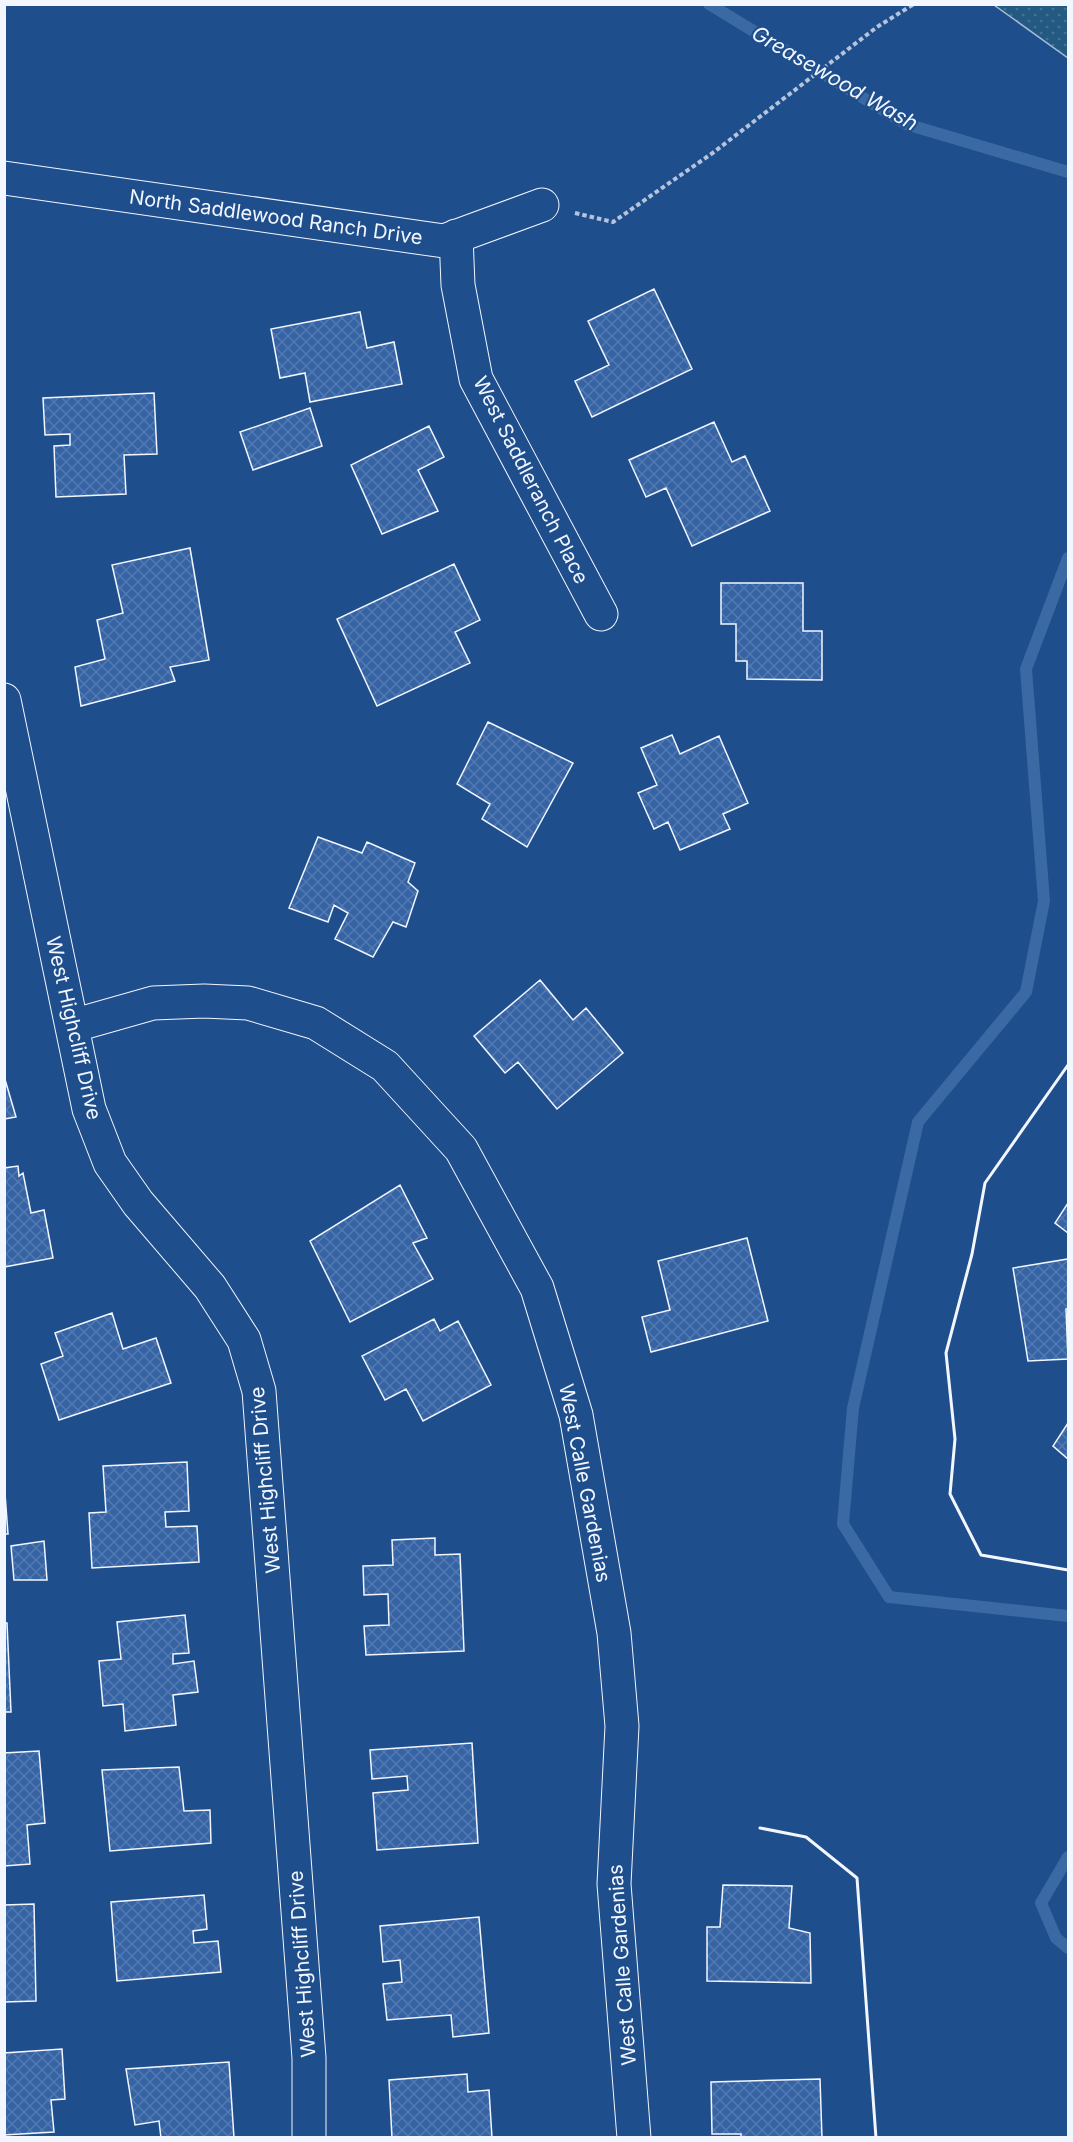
<svg xmlns="http://www.w3.org/2000/svg" width="1073" height="2142" viewBox="0 0 1073 2142" font-family="Inter,sans-serif">
  <style>
    .park { fill: url(#park-dots); stroke: #a8bbd7; stroke-width: 1.5 }
    .lines { fill: none; stroke-linecap: round; stroke-linejoin: round }
    .stream { stroke: #3b69a3; stroke-width: 12 }
    .building { fill: url(#building-cross-hatch); stroke: #f2f6ff; stroke-width: 1.5 }
    .minor-casing { stroke: #f2f6ff; stroke-width: 35 }
    .path { stroke: #b3c4dc; stroke-width: 4; stroke-dasharray: 4.5 3; stroke-linecap: butt }
    .minor { stroke: #1f4e8c; stroke-width: 33 }
    .wall { stroke: #f2f6ff; stroke-width: 3 }
    .labels { text-anchor: middle; dominant-baseline: central; stroke-width: 4.5; stroke-linejoin: round; paint-order: stroke }
    .street-label { font-size: 20px; fill: #f2f6ff; stroke: #1f4e8c }
    .water-label { font-size: 21px; font-style: italic; fill: #f2f6ff; stroke: #1f4e8c }
  </style>
  <defs>
    <pattern id="park-dots" width="8" height="8" patternUnits="userSpaceOnUse" patternTransform="scale(1.5)"><rect width="8" height="8" fill="#245a82"/><path d="M2 2h.1M6 6h.1" fill="none" stroke="#447295" stroke-width="1.8" stroke-linecap="round"/></pattern>
    <pattern id="building-cross-hatch" width="8" height="8" patternUnits="userSpaceOnUse" patternTransform="scale(1.5)"><rect width="8" height="8" fill="#3563a3"/><path d="M0 0l8 8M0 8l8-8" fill="none" stroke="#537ab1"/></pattern>
  </defs>
  <rect width="100%" height="100%" fill="#1f4e8c"/>
  <path class="park" d="M994 5H1068V58Z"/>
  <g class="lines">
    <path class="stream" d="M709 4 906 124 1068 172
      M1068 558 1026 669 1044 901 1026 992 918 1122 853 1408 843 1524 889 1597 1068 1616
      M1068 1857 1041 1903 1056 1938 1068 1948"/>
  </g>
  <path class="building" d="M654 289 692 369 592 417 575 381 609 365 588 321Z
    M360 312 367 348 394 342 402 384 310 402 305 373 280 378 271 329Z
    M154 393 157 454 124 455 126 494 56 497 54 446 70 445V434L45 435 43 398Z
    M310 408 322 446 253 470 240 432Z
    M714 422 732 462 745 456 770 511 692 546 666 488 646 497 629 460Z
    M429 426 444 457 418 470 438 511 382 534 351 465Z
    M190 548 209 660 170 667 175 681 81 706 75 667 105 659 97 620 123 613 112 565Z
    M454 564 480 620 455 632 470 663 377 706 337 619Z
    M721 583H803V631H822V680L747 679V661H736V624H721Z
    M488 722 573 763 527 847 482 819 490 804 457 784Z
    M672 735 680 754 719 736 748 803 723 814 730 829 680 850 668 822 654 829 638 793 657 785 641 748Z
    M318 837 362 853 367 842 415 863 408 882 418 891 406 927 393 922 373 957 335 939 348 913 334 905 328 922 289 908Z
    M540 980 573 1020 586 1008 623 1053 557 1109 518 1062 505 1073 474 1036Z
    M4 1076 16 1117 4 1119Z
    M18 1166 19 1176 23 1173 31 1213 44 1210 53 1258 4 1267V1168Z
    M400 1185 427 1238 413 1243 433 1279 350 1322 310 1241Z
    M1068 1203V1233L1055 1223Z
    M747 1238 768 1321 651 1352 642 1317 670 1310 658 1261Z
    M1068 1259V1309H1066L1068 1359 1028 1361 1013 1268Z
    M112 1313 123 1349 156 1338 171 1383 59 1420 41 1364 63 1356 55 1333Z
    M434 1319 440 1331 458 1321 491 1385 423 1421 406 1389 385 1400 362 1356Z
    M1068 1423V1459L1053 1446Z
    M187 1462 189 1511 165 1512 166 1527 197 1526 199 1562 92 1568 89 1513 106 1512 103 1466Z
    M4 1480 8 1534H4Z
    M435 1538V1555L460 1554 464 1651 366 1655 364 1626 389 1625 388 1594 364 1595 363 1566 393 1565 392 1540Z
    M44 1541 47 1580H14L11 1546Z
    M185 1615 189 1653 173 1654V1664L194 1661 198 1692 173 1695 176 1725 125 1731 123 1704 103 1706 99 1661 121 1659 117 1622Z
    M4 1623H7L11 1712H4Z
    M472 1743 478 1843 377 1850 373 1793 408 1790 407 1776 372 1779 370 1750Z
    M39 1751 45 1823 27 1825 30 1864 4 1866V1753Z
    M179 1767 184 1811 210 1810 211 1843 110 1851 102 1770Z
    M723 1885 792 1886 789 1928 810 1933 811 1983 707 1981V1927H720Z
    M204 1895 207 1929 193 1931 194 1943 218 1941 221 1972 117 1981 111 1902Z
    M34 1904 36 2001 4 2002V1905Z
    M479 1917 489 2033 453 2037 451 2015 387 2020 383 1984 402 1982 400 1960 383 1962 380 1926Z
    M62 2049 65 2099 51 2100 54 2132 4 2135V2053Z
    M229 2062 234 2138H161L159 2121 135 2125 126 2069Z
    M467 2074 468 2092 489 2090 492 2138H392L389 2080Z
    M820 2079 822 2138H741V2134H712L711 2082Z"/>
  <g class="lines">
    <g class="minor-casing">
      <path id="minor" d="M4 178 444 241 542 205
        M456 236 458 285 476 379 601 614
        M4 700 89 1109 110 1163 138 1203 210 1287 244 1340 259 1391 309 2058V2138
        M72 1026 153 1003 204 1001 248 1003 316 1023 385 1066 461 1149 537 1288 576 1415 614 1633 622 1726 614 1884 634 2138"/>
    </g>
    <path class="path" d="M575 213 613 222 714 152 877 27 914 4"/>
    <use href="#minor" class="minor"/>
    <path class="wall" d="M1068 1065 985 1183 972 1254 946 1353 955 1439 950 1494 981 1555 1068 1570
      M760 1828 806 1837 857 1878 876 2138"/>
  </g>
  <g class="labels">
    <g class="street-label">
      <text transform="translate(276 217) rotate(8)">North Saddlewood Ranch Drive</text>
      <text transform="translate(531 480) rotate(63)">West Saddleranch Place</text>
      <text transform="translate(74 1028) rotate(77)">West Highcliff Drive</text>
      <text transform="translate(265 1480) rotate(-95)">West Highcliff Drive</text>
      <text transform="translate(585 1483) rotate(79)">West Calle Gardenias</text>
      <text transform="translate(302 1964) rotate(-94)">West Highcliff Drive</text>
      <text transform="translate(622 1965) rotate(-94)">West Calle Gardenias</text>
    </g>
    <g class="water-label">
      <text transform="translate(835 78) rotate(30)">Greasewood Wash</text>
    </g>
  </g>
  <rect width="1073" height="2142" fill="none" stroke="#f2f6ff" stroke-width="12"/>
</svg>
